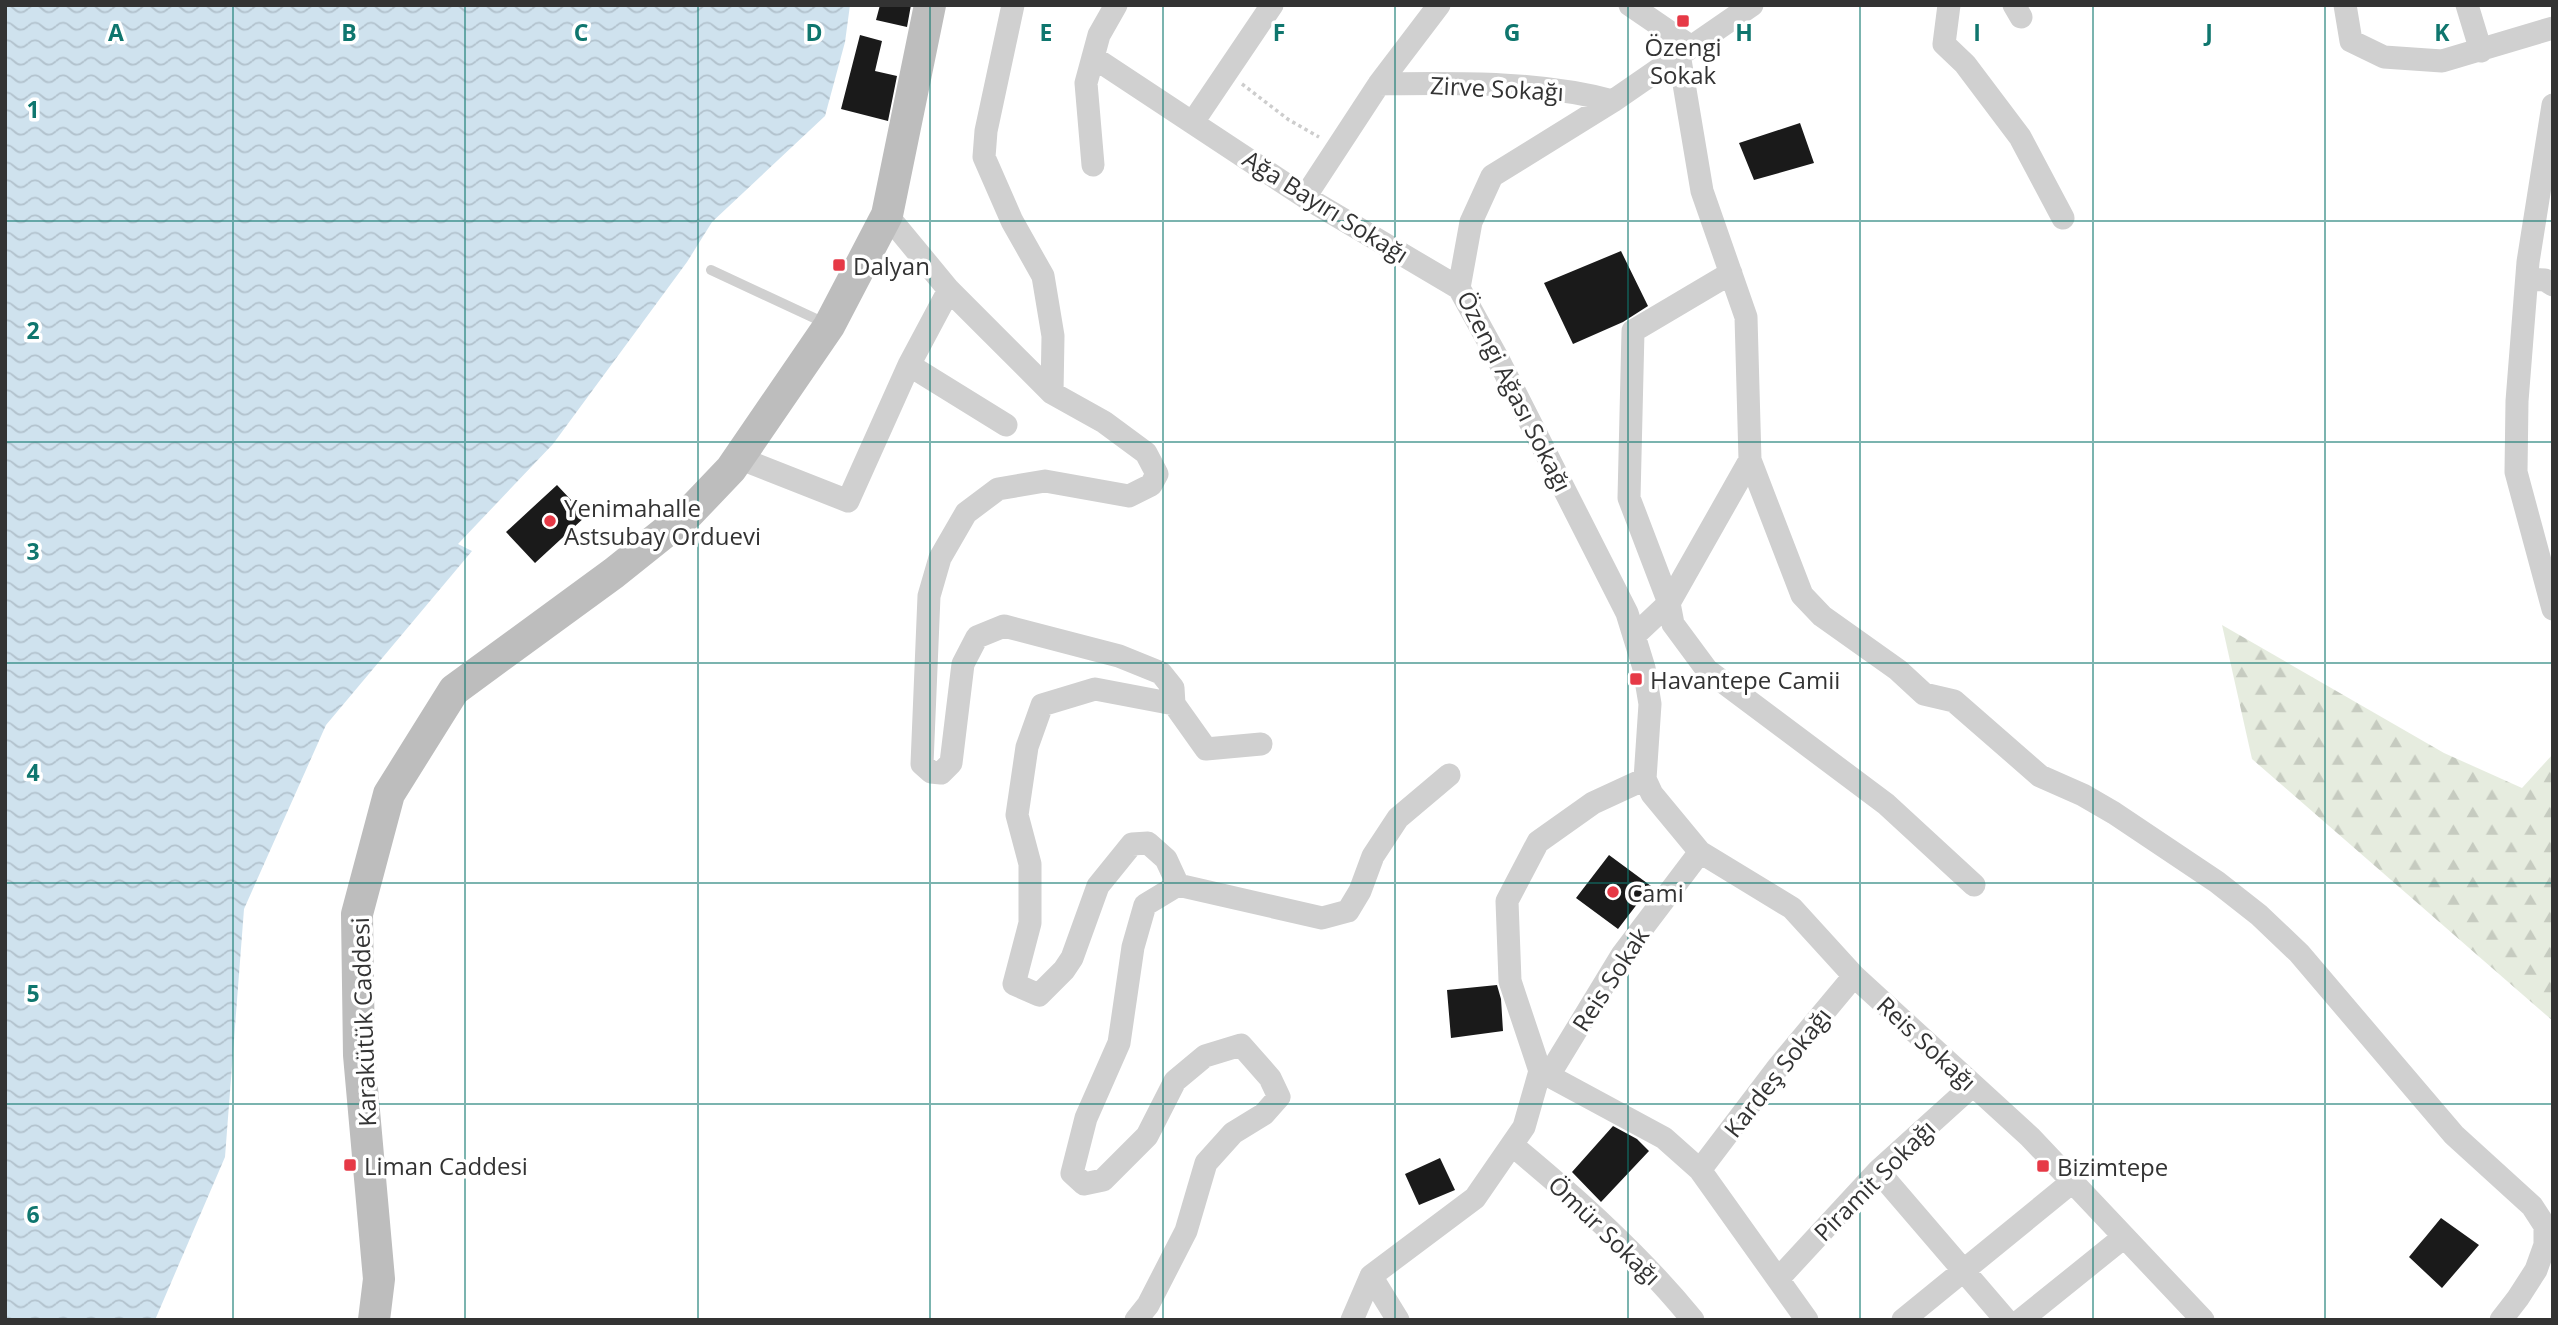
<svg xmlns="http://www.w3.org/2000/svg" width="2558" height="1325" viewBox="0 0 2558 1325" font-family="'Open Sans',sans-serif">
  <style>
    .forest { fill: url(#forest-firs) }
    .water { fill: url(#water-waves) }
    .building { fill: #1a1a1a }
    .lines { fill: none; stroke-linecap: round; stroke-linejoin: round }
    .path { stroke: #cdcdcd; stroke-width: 3.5; stroke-dasharray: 3.5 3.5; stroke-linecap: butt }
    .service { stroke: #d0d0d0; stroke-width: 10 }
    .minor { stroke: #d0d0d0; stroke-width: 23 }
    .secondary { stroke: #bdbdbd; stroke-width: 32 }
    .grid { fill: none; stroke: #0f766e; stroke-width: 2; stroke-opacity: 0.55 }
    .poi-dot { fill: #e63946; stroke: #fff; stroke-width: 2.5 }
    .labels { text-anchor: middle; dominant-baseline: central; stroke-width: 7; stroke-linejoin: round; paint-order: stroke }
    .poi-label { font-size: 24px; fill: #333; stroke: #fff; text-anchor: start }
    .street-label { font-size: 24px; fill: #333; stroke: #fff }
    .grid-label { font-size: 23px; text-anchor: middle; font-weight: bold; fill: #0f766e; stroke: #fff; stroke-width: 7; stroke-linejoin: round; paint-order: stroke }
  </style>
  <defs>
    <pattern id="forest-firs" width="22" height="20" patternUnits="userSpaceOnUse" patternTransform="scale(1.75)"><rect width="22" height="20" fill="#e6ecdf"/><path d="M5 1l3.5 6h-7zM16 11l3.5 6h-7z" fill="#c6cbc0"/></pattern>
    <pattern id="water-waves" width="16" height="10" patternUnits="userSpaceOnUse" patternTransform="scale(1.75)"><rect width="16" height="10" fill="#cfe2ee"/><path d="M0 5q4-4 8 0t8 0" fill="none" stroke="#b2c2cd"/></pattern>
  </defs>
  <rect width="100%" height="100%" fill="#fff"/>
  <path class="forest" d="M2222 625 2444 753 2522 788 2553 754V1021L2252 759Z"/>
  <path class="water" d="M5 5H850L845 42 825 116 712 222 687 262 553 444 458 544 472 551 326 725 244 909 225 1157 155 1320H5Z"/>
  <path class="building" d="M880 5H911L907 27 876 20Z
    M860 35 882 41 875 71 897 76 888 121 841 109Z
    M1800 123 1814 163 1754 180 1739 143Z
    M1621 251 1648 306 1623 322 1573 344 1544 283Z
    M557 485 586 516 535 563 506 532Z
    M1609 855 1651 886 1618 929 1576 898Z
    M1497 985 1501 999 1503 1031 1451 1038 1447 990Z
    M1613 1126 1637 1139 1649 1151 1601 1202 1572 1172Z
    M1440 1158 1455 1190 1419 1205 1405 1174Z
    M2441 1218 2479 1245 2442 1288 2409 1257Z"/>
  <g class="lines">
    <path class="path" d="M1242 84 1289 120 1319 137"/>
    <path class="service" d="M711 270 827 324"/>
    <path class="minor" d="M1013 5 986 131 984 157 1012 221 1043 276 1053 336 1052 393
      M1630 5 1690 46
      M1752 5 1613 101 1492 176 1471 222 1459 288 1498 359 1627 613 1644 668 1650 704 1645 779 1652 794 1700 852 1792 908 1854 976 2030 1137 2203 1320
      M1949 5 1944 44 1965 64 2020 137 2063 218
      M2014 5 2021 17
      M2345 5 2351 41 2384 57 2442 61 2553 28
      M2467 5 2481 51
      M1679 54 1702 191 1746 317 1750 460 1802 595 1822 616 1898 670 1924 694 1954 701 2040 776 2083 795 2114 813 2217 882 2259 915 2299 953 2454 1135 2532 1206 2545 1226V1245L2536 1270 2518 1298 2501 1320
      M1093 57 1305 197 1459 288
      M1379 84C1458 83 1537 81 1613 101
      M2553 105 2528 262 2517 401 2516 472 2553 609
      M1193 122 1272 5
      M1093 165 1086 83 1099 35 1116 5
      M1305 197 1379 84 1439 5
      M887 215 949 290 1052 393 1104 422 1146 453 1157 474 1151 485 1129 496 1045 481 998 489 966 513 940 558 929 596 922 764 931 772 941 773 951 763 963 664 977 637 1004 626 1119 656 1161 673 1173 688 1174 704 1206 749 1261 744
      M2527 279 2545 280 2553 285
      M909 365 1006 425
      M739 458 848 501 909 365 949 290
      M1750 460 1669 603 1673 624 1707 670 1886 804 1974 885
      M1635 635 1669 603 1629 498 1633 331 1731 273
      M1174 704 1095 689 1042 705 1027 747 1017 815 1030 864V923L1014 984 1039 995 1064 970 1072 958 1098 886 1132 844 1148 843 1166 859 1178 885
      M1540 1071 1664 1138 1700 1170 1807 1320
      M1549 1075 1622 955 1700 852
      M1512 1145C1576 1198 1640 1255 1693 1320
      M1700 1170 1779 1066 1854 976
      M1878 1171 2006 1320
      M1371 1276 1398 1320
      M1779 1278 1878 1171 1973 1085
      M1136 1320 1148 1305 1186 1231 1206 1163 1233 1133 1264 1114 1279 1097 1270 1078 1241 1045 1205 1056 1175 1081 1147 1136 1103 1180 1084 1184 1072 1173 1086 1118 1119 1043 1133 947 1145 905 1178 885 1322 918 1348 911 1360 891 1373 856 1398 818 1449 775
      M1352 1320 1371 1276 1475 1198 1524 1127 1540 1071 1510 981 1507 901 1538 842 1593 803 1645 779
      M1903 1320 2072 1182
      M2021 1320 2124 1237"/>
    <path class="secondary" d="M374 1320 379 1279 359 1055 357 914 389 794 454 690 614 573 689 513 731 469 829 326 887 215 930 5"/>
  </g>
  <path class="grid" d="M233 5V1320M465 5V1320M698 5V1320M930 5V1320M1163 5V1320M1395 5V1320M1628 5V1320M1860 5V1320M2093 5V1320M2325 5V1320M5 221H2553M5 442H2553M5 663H2553M5 883H2553M5 1104H2553"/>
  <g class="poi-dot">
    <rect x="1676" y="14" width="14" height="14" rx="3.5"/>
    <rect x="832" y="258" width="14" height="14" rx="3.5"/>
    <circle cx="550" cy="521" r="7"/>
    <rect x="1629" y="672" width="14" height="14" rx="3.5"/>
    <circle cx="1613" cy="892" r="7"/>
    <rect x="343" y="1158" width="14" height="14" rx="3.5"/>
    <rect x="2036" y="1159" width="14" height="14" rx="3.5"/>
  </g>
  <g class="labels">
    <g class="poi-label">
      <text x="1683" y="46" text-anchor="middle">Özengi<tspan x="1683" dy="28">Sokak</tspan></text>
      <text x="853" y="265">Dalyan</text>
      <text x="564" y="507">Yenimahalle<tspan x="564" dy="28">Astsubay Orduevi</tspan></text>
      <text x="1650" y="679">Havantepe Camii</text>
      <text x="1627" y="892">Cami</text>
      <text x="364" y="1165">Liman Caddesi</text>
      <text x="2057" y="1166">Bizimtepe</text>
    </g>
    <g class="street-label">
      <text transform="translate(1497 88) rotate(3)">Zirve Sokağı</text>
      <text transform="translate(1326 206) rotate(32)">Ağa Bayırı Sokağı</text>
      <text transform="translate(1515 391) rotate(63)">Özengi Ağası Sokağı</text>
      <text transform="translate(1610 979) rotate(-57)">Reis Sokak</text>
      <text transform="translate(363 1022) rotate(-92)">Karakütük Caddesi</text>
      <text transform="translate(1927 1043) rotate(43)">Reis Sokağı</text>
      <text transform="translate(1777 1072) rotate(-52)">Kardeş Sokağı</text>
      <text transform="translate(1874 1180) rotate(-45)">Piramit Sokağı</text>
      <text transform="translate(1605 1230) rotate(44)">Ömür Sokağı</text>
    </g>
  </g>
  <g class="grid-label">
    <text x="116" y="41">A</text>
    <text x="349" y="41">B</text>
    <text x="581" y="41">C</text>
    <text x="814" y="41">D</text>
    <text x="1046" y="41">E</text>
    <text x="1279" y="41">F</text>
    <text x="1512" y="41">G</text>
    <text x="1744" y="41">H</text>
    <text x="1977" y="41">I</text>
    <text x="2209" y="41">J</text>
    <text x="2442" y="41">K</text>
    <text x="33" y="118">1</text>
    <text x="33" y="339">2</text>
    <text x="33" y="560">3</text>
    <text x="33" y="781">4</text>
    <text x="33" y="1002">5</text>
    <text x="33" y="1223">6</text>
  </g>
  <rect width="2558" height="1325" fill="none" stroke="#333333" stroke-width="14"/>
</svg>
